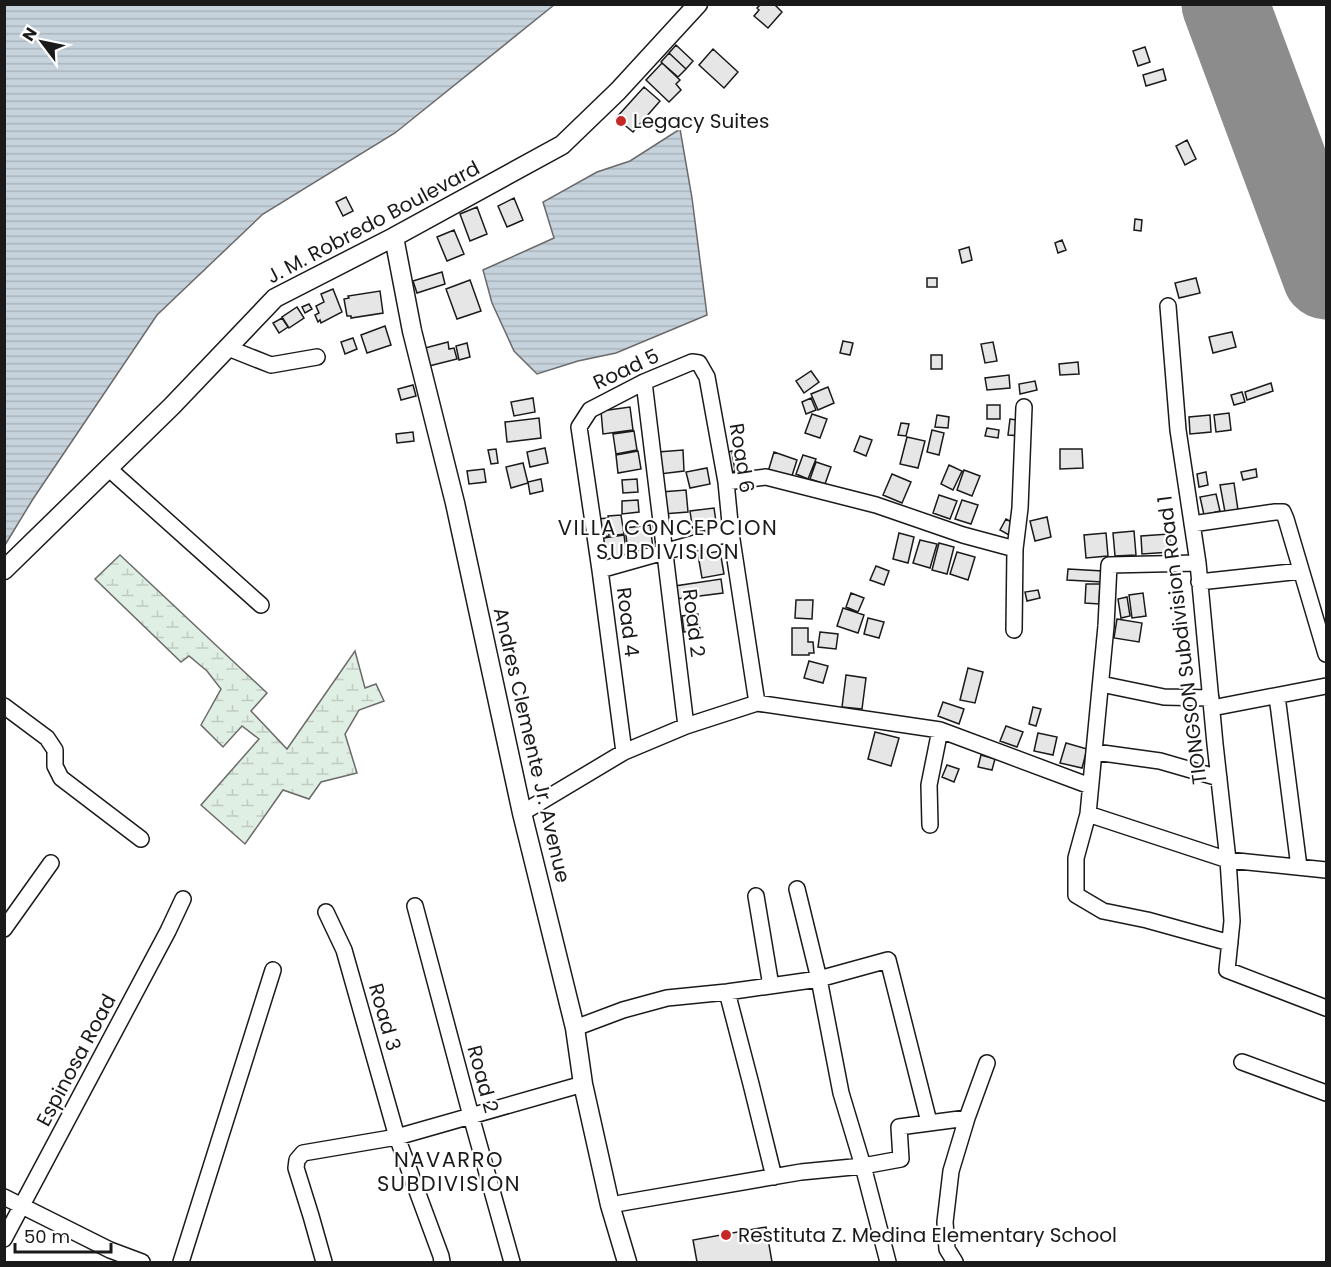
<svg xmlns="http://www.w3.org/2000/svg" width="1331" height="1267" viewBox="0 0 1331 1267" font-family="Poppins,sans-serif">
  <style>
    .wetland { fill: url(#wetland-marsh); stroke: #6a6a6a; stroke-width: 1.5 }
    .water { fill: url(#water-rules); stroke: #6a6a6a; stroke-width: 1.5 }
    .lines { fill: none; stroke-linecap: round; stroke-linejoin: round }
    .runway { stroke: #8c8c8c; stroke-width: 87 }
    .building { fill: #e6e6e6; stroke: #1a1a1a; stroke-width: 1.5 }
    .minor-casing { stroke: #1a1a1a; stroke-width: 18 }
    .major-casing { stroke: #1a1a1a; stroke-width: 21 }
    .minor { stroke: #fff; stroke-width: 15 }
    .major { stroke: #fff; stroke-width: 18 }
    .poi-dot { fill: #c62828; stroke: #fff; stroke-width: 2 }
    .labels { text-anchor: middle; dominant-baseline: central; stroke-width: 4.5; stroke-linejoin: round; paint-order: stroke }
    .poi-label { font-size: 20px; fill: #1a1a1a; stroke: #fff; text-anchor: start }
    .street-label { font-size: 20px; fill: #1a1a1a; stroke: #fff }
    .neighbourhood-label { font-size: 21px; letter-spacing: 1.5px; fill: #1a1a1a; stroke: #fff }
  </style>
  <defs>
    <pattern id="wetland-marsh" width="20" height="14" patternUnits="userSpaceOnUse" patternTransform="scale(1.5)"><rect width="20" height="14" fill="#e0efe3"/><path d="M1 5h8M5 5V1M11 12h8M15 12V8" fill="none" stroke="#c0ccc2"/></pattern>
    <pattern id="water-rules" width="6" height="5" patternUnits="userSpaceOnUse" patternTransform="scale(1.5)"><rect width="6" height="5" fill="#c6d2dc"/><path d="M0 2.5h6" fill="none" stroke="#aab4bc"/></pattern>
  </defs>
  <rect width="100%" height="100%" fill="#fff"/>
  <path class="wetland" d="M120 555 267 693 251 711 287 749 355 651 365 688 376 684 384 701 359 710 345 734 357 773 321 782 309 799 283 790 245 844 201 805 259 739 242 726 223 747 201 725 221 689 207 671 189 656 181 662 95 579Z"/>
  <path class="water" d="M5 4H554V5L395 133 263 214 157 315 33 499 5 545Z
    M680 129 692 198 707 315 616 353 578 361 537 374 514 351 492 303 483 270 554 238 543 202 597 172 630 161Z"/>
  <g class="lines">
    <path class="runway" d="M1225 4 1326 276"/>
  </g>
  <path class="building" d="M761 4H774L782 12 768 28 754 16 759 10 757 8Z
    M676 45 693 61 686 69 669 53Z
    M1145 47 1150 62 1138 66 1133 51Z
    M713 49 738 72 724 88 699 65Z
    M669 53 686 69 678 77 661 62Z
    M662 63 680 80 676 84 681 90 669 102 646 80Z
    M1163 69 1166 80 1146 86 1143 75Z
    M644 87 660 101 633 132 616 118Z
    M1187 140 1196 159 1185 165 1176 146Z
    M346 197 353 211 343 216 336 202Z
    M514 198 523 220 507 227 498 206Z
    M477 207 487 234 470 241 460 214Z
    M1135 219 1142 220 1141 231 1134 230Z
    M454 230 464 254 447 261 437 237Z
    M1062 240 1066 250 1058 253 1055 243Z
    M969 247 972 260 962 263 959 250Z
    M442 272 445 284 417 293 413 281Z
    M927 278H937V287H927Z
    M1196 278 1200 293 1179 298 1175 283Z
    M470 280 481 311 457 319 446 289Z
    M333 289 342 312 321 323 320 320 318 322 315 315 319 313 316 306 324 302 321 294Z
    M380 291 383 313 351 318V316H347L344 299 349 298 348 296Z
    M309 304 312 309 305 313 302 307Z
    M297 307 304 318 289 328 282 317Z
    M282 318 288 327 279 333 273 323Z
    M385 326 391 345 367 353 361 335Z
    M1232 332 1236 347 1213 353 1209 337Z
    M353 338 357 349 345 354 341 342Z
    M843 341 853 343 850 355 840 353Z
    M448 342 449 349 454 348 457 359 429 366 425 348Z
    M993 342 997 361 985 363 981 344Z
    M467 343 470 357 459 360 456 346Z
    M931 355H942V369H931Z
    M1078 362 1079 374 1060 375 1059 364Z
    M811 371 819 382 804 393 796 381Z
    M1009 375 1010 388 987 390 985 378Z
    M1035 381 1037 390 1020 394 1019 384Z
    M1271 383 1273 391 1247 400 1245 392Z
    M413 385 416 396 401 400 398 389Z
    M828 387 834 403 818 410 811 394Z
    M1242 392 1245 402 1234 405 1231 395Z
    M533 398 535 412 514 416 511 402Z
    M811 398 816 410 806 414 802 402Z
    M987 405H1000V419H987Z
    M630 407 633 430 603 434 601 411Z
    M1229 413 1231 430 1216 432 1214 415Z
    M812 414 827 419 820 438 805 433Z
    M937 415 949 417 948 428 935 427Z
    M1210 415 1211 432 1190 434 1189 417Z
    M539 418 541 438 507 442 505 422Z
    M1010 419 1023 421 1020 436 1008 435Z
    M901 423 909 424 906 436 898 435Z
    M987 428 999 430 998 438 985 436Z
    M932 430 944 433 939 455 927 452Z
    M634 431 637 450 616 454 613 434Z
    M413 432 414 441 397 443 396 434Z
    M860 436 872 440 866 456 854 451Z
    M907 437 925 441 918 468 900 464Z
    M545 448 548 463 530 467 527 452Z
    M496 449 498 463 491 464 488 450Z
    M1060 449H1082L1083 468 1060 469Z
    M683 450 684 471 660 474 658 452Z
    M638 451 641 469 618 473 616 455Z
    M732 451 735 471 728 472 725 453Z
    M774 452 797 460 790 482 767 475Z
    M803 455 816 459 808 479 796 474Z
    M816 462 831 467 825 484 810 479Z
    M523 463 528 483 511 488 506 467Z
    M949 465 962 471 953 490 941 484Z
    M707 468 710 484 690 488 686 472Z
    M484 469 486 482 469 484 467 471Z
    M1256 469 1257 477 1243 480 1241 472Z
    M964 470 980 476 972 496 957 490Z
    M1206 472 1208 485 1199 487 1197 474Z
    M892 474 911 482 902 503 883 495Z
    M541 479 543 491 530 494 528 482Z
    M637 479 638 492 623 493 622 480Z
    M1234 483 1238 510 1225 512 1220 485Z
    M686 490 688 512 663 514 661 492Z
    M1216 494 1220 511 1204 515 1200 497Z
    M939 495 957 501 950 519 933 513Z
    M638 500 639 512 622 514V501Z
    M962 500 978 505 971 524 955 519Z
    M714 508 717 529 693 532 690 511Z
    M621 515 624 534 611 536 608 516Z
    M1047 517 1051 537 1035 541 1030 521Z
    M608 518 609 536 599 537 597 519Z
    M1006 519 1015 524 1009 535 1000 530Z
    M650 525 653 548 628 551 625 528Z
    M1134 531 1136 555 1115 556 1113 533Z
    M899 533 914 537 908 563 893 559Z
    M1106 533 1108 556 1086 558 1084 535Z
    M1169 534 1171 552 1142 554 1141 536Z
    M624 535 627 557 601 561 597 539Z
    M920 540 937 544 930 568 913 563Z
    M939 543 954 547 947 574 932 570Z
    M720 551 724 574 702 578 698 555Z
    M957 552 975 557 968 580 950 574Z
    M876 566 889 571 884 585 870 580Z
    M1068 569 1103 571 1102 582 1067 580Z
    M721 579 723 593 676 599 675 586Z
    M1086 584H1100L1099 604 1085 603Z
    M1038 590 1040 598 1027 601 1025 592Z
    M851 593 864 598 858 612 846 607Z
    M1143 593 1146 616 1132 618 1129 595Z
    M1127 597 1130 616 1121 618 1118 599Z
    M796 600H813L812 619 795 618Z
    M843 608 864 615 858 633 837 626Z
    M698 614 700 631 684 632 682 616Z
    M868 618 884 622 879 638 864 634Z
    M1117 619 1142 623 1139 642 1114 638Z
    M792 628H808V642H813L814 653H809V655H792Z
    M820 632 838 634 836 649 818 647Z
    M809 661 828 666 823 683 804 678Z
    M968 668 983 672 975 703 960 700Z
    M846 675 866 678 862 709 842 707Z
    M943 702 964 709 959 724 938 716Z
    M1033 707 1041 709 1036 726 1029 724Z
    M1006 726 1023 732 1017 747 1000 741Z
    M875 732 899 738 891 766 868 759Z
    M1038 733 1057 737 1053 755 1034 751Z
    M1066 743 1087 749 1082 768 1060 763Z
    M981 755 995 759 992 770 978 767Z
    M947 765 959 769 954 782 942 777Z
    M766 1227 772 1262H697L693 1240Z"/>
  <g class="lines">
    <g class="minor-casing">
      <path id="minor" d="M1168 306 1178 430 1198 563 1215 744 1228 860 1232 921 1227 970 1326 1008
        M228 348 271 365 317 357
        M644 382 686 726
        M108 468 261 605
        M726 482 766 477 876 505 963 535 1015 549 1020 508 1024 407
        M1192 524 1275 512H1283L1286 519 1326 654
        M600 570 731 533
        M1199 582 1301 571
        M1014 630 1015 549
        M1101 684 1164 697 1211 698
        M1277 696 1299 867
        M4 706 47 738 55 750V766L61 778 141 839
        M1212 708 1326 686
        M624 752 600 570 579 427 590 410 644 382 692 362 699 363 707 377 726 482 731 533 757 703
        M1095 752 1160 761 1219 778
        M522 813 624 752 686 726 757 703 940 730
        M1088 814 1106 626 1109 565 1198 563
        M930 825 929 785 940 730 1090 786
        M756 896 771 986
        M415 906 471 1116 512 1262
        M4 929 51 863
        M1230 943 1147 920 1103 911 1076 895V858L1088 814 1228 860 1326 870
        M727 992 751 1084 774 1177
        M575 1028 623 1010 667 998 727 992 819 979 888 960 929 1122
        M1242 1062 1326 1093
        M4 1197 110 1250 142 1262
        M610 1205 801 1172 863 1166 841 1093 819 979 797 889
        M4 1239 168 931 183 899
        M181 1262 273 970
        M324 1262 311 1216 296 1168 297 1160 303 1153 397 1137 344 950 326 912
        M442 1262 441 1256 397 1137 583 1084
        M888 1262 863 1166 901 1159 899 1127 967 1118
        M955 1262 947 1249 945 1222 951 1171 967 1118 987 1063"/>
    </g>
    <g class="major-casing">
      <path id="major" d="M394 237 412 331 455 503 522 813 575 1028 583 1084 610 1205 627 1262
        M4 570 172 406 275 298 394 237 562 145 618 91 698 4"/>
    </g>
    <use href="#minor" class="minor"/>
    <use href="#major" class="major"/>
  </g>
  <g class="poi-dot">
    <circle cx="621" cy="121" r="6"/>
    <circle cx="726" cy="1235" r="6"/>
  </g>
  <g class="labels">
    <g class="poi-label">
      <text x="633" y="121">Legacy Suites</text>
      <text x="738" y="1235">Restituta Z. Medina Elementary School</text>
    </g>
    <g class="street-label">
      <text transform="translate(373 222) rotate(-28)">J. M. Robredo Boulevard</text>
      <text transform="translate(626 369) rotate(-25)">Road 5</text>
      <text transform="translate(742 458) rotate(81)">Road 6</text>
      <text transform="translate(628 622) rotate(83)">Road 4</text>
      <text transform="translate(694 623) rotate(83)">Road 2</text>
      <text transform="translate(1182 640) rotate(-97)">TIONGSON Subdivision Road 1</text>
      <text transform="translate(532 745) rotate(77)">Andres Clemente Jr. Avenue</text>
      <text transform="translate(385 1017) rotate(74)">Road 3</text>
      <text transform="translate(76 1060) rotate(-62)">Espinosa Road</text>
      <text transform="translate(483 1079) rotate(75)">Road 2</text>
    </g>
    <g class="neighbourhood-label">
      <text x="668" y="527">VILLA CONCEPCION<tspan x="668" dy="24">SUBDIVISION</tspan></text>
      <text x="449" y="1159">NAVARRO<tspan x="449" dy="24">SUBDIVISION</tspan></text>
    </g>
  </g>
  <rect width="1331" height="1267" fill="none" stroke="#1a1a1a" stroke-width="12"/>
  <g transform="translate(42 42) rotate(302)" stroke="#ffffff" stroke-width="4.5" paint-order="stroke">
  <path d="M0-4.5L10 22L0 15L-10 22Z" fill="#1a1a1a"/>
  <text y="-9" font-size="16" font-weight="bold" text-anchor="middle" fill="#1a1a1a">N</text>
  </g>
  <path d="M15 1243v9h96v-9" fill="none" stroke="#1a1a1a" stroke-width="3"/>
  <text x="24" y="1243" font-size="18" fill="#1a1a1a" stroke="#ffffff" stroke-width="4.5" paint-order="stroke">50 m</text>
</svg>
